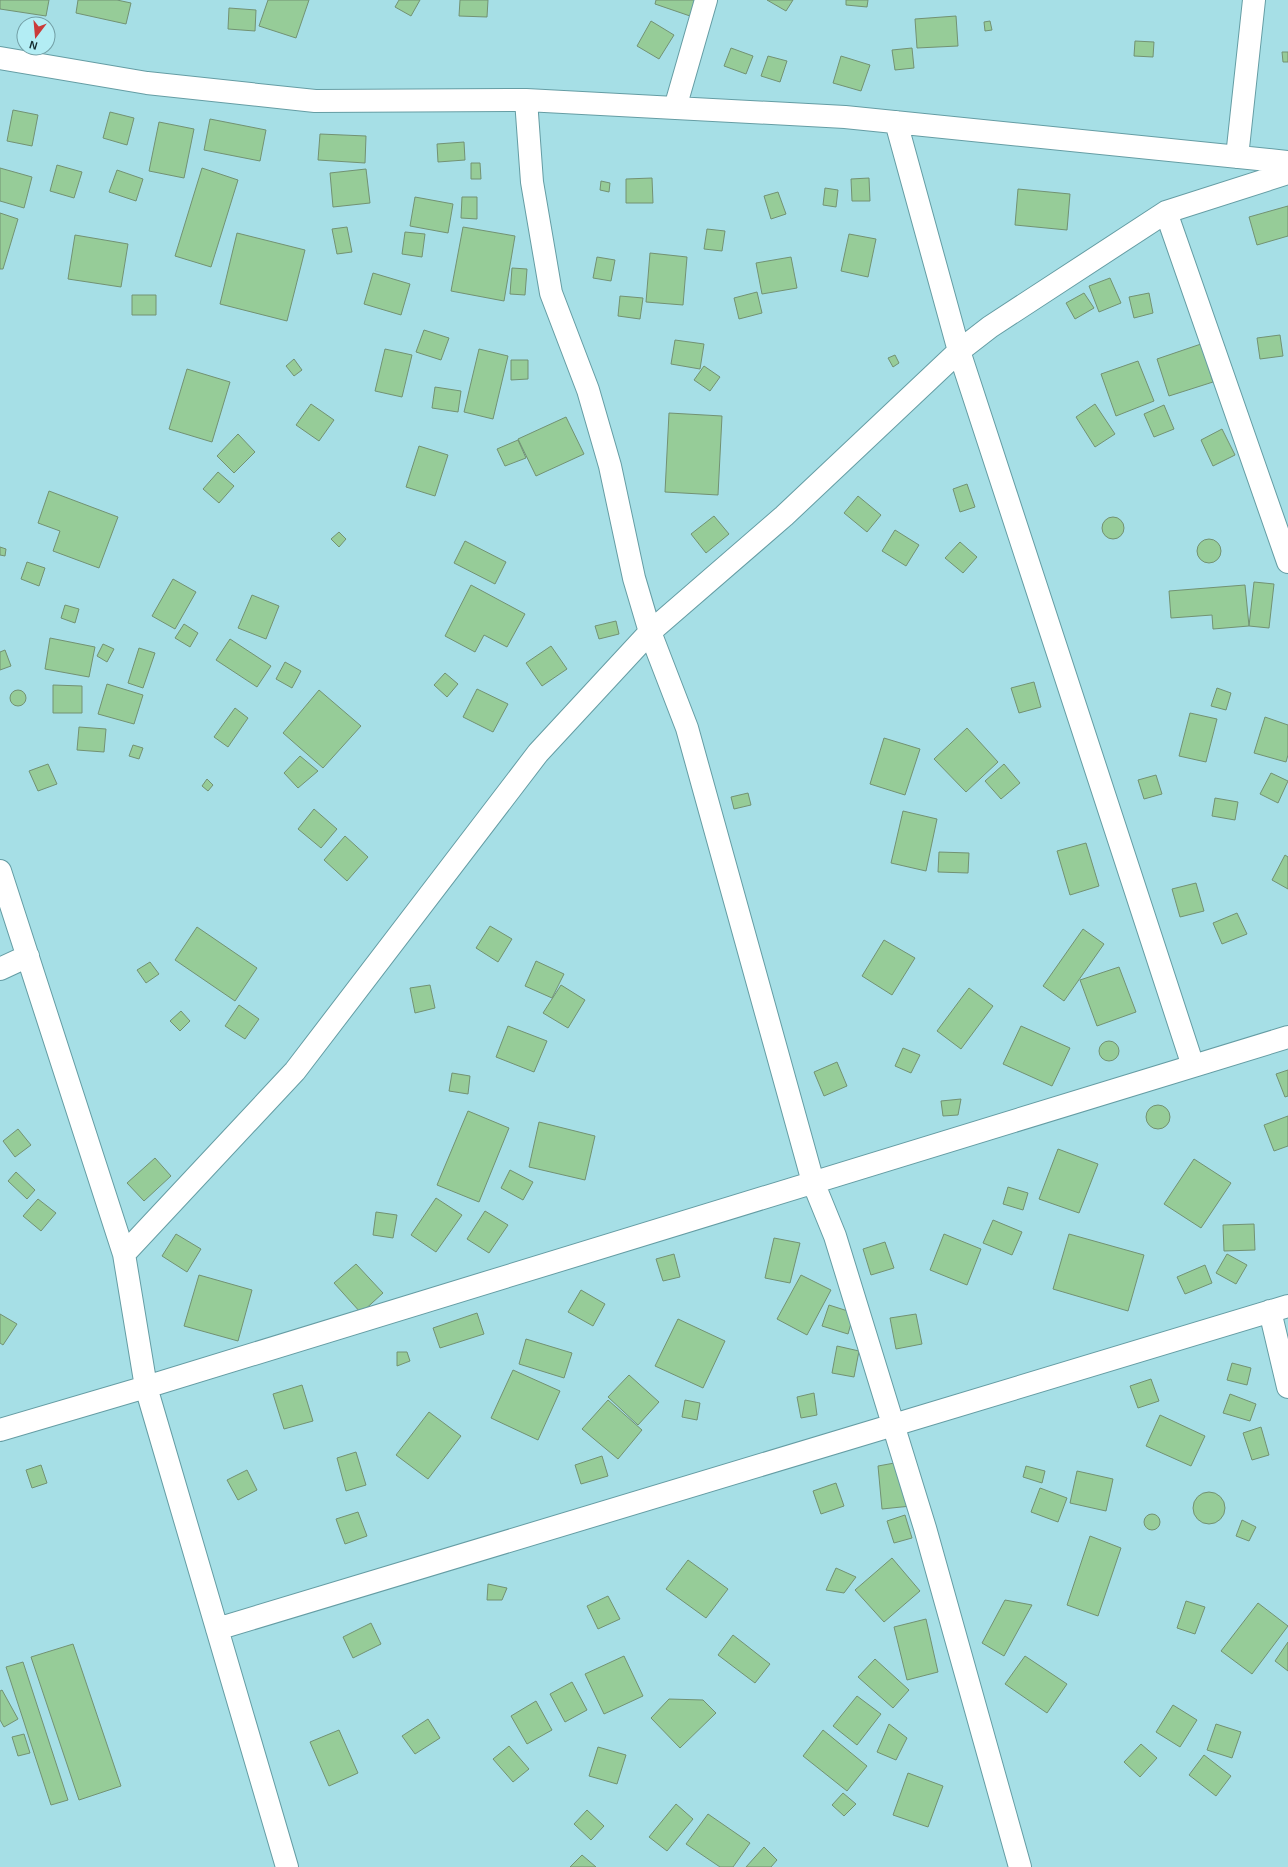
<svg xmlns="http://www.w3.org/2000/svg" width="1288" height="1867" viewBox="0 0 1288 1867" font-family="Helvetica,sans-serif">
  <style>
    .building { fill: #96cc98; stroke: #729273 }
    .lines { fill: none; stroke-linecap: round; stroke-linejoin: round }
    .minor-casing { stroke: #659da4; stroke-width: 24 }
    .minor { stroke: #fff; stroke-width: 22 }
  </style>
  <rect width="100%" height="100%" fill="#a6dfe6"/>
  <path class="building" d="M0 0H49L46 16 0 9Z
    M78 0H117L131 3 126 24 76 13Z
    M268 0H309L296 38 259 26Z
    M399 0H420L411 16 395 7Z
    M460 0H488L487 17 459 16Z
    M656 0H699L693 17 655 4Z
    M767 0H793L786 11Z
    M846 0H868L867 7 846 5Z
    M229 8 256 10 255 31 228 29Z
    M956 16 958 46 917 48 915 19Z
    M651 21 674 35 659 59 637 46Z
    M990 21 992 30 985 31 984 22Z
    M1135 41 1154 42 1153 57 1134 56Z
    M731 48 753 56 746 74 724 66Z
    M912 48 914 68 895 70 892 50Z
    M1282 52H1288V62H1283Z
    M768 56 787 61 780 82 761 76Z
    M841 56 870 65 861 91 833 83Z
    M13 110 38 115 32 146 7 141Z
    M110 112 134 118 127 145 103 138Z
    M210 119 266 130 260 161 204 150Z
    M159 122 194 129 184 178 149 171Z
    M320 134 366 136 365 163 318 160Z
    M464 142 465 160 438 162 437 144Z
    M471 163H480L481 179H471Z
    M57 165 82 172 74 198 50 191Z
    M0 168 32 177 24 208 0 201Z
    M202 168 238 180 211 267 175 256Z
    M366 169 370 203 333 207 330 173Z
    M117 170 143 179 136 201 109 192Z
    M652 178 653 203H626V179Z
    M869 178 870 201H852L851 179Z
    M601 181 610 183 609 192 600 190Z
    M825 188 838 190 836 207 823 205Z
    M1018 189 1070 194 1067 230 1015 225Z
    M778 192 786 214 771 219 764 196Z
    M415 197 453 204 448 233 410 226Z
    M462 197H477V219L461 218Z
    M1288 206V236L1257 245 1249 217Z
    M0 213 18 219 3 269H0Z
    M347 227 352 252 337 254 332 229Z
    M463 227 515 236 504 301 451 291Z
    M707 229 725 231 722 251 704 249Z
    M405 232 425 234 422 257 402 254Z
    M237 233 305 250 287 321 220 304Z
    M849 234 876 239 868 277 841 271Z
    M75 235 128 244 121 287 68 279Z
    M650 253 687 257 683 305 646 302Z
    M597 257 615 260 611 281 593 278Z
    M791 257 797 288 762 294 756 263Z
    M512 268 527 269 525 295 510 294Z
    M373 273 410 284 401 315 364 304Z
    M1110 278 1121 303 1099 312 1089 286Z
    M757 292 762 313 739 319 734 298Z
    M1084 293 1094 308 1075 319 1066 303Z
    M1149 293 1153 313 1134 318 1129 297Z
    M132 295H156V315H132Z
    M620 296 643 298 640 319 618 316Z
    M424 330 449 338 441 360 416 352Z
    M1280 335 1283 356 1260 359 1257 338Z
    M675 340 704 344 700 369 671 364Z
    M1201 344 1213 382 1169 396 1157 359Z
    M385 349 412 355 402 397 375 391Z
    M479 349 508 356 493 419 464 412Z
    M895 355 899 363 893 367 888 358Z
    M294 359 302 370 294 376 286 366Z
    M511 360H528V379L511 380Z
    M1138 361 1154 401 1116 416 1101 374Z
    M704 366 720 377 710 391 694 380Z
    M187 369 230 382 212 442 169 429Z
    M435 387 461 391 458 412 432 408Z
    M311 404 334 420 319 441 296 425Z
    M1095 404 1115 434 1095 447 1076 417Z
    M1164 405 1174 429 1154 437 1144 414Z
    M669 413 722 416 718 495 665 492Z
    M566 417 584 454 536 476 518 439Z
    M1222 429 1235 455 1213 466 1201 440Z
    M238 434 255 452 234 473 217 456Z
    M518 440 526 458 505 466 497 449Z
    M419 446 448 455 435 496 406 487Z
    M218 472 234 486 219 503 203 489Z
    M967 484 975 507 960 512 953 489Z
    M49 491 118 517 99 568 53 551 60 531 38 523Z
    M858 496 881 515 867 532 844 513Z
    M714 516 729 534 706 553 691 534Z
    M1102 528a11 11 0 1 1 22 0a11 11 0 1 1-22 0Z
    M895 530 919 545 906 566 882 551Z
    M339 532 346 539 339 547 331 539Z
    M1197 551a12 12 0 1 1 24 0a12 12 0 1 1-24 0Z
    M465 541 506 562 495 584 454 563Z
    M960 542 977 557 963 573 945 558Z
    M0 547 6 549 5 556 0 555Z
    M27 562 45 568 39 586 21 579Z
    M173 579 196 592 175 629 152 616Z
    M1254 582 1274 584 1269 628 1249 626Z
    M471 585 525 614 507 647 484 635 475 652 445 636Z
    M1245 585 1249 626 1213 629 1212 615 1171 618 1169 591Z
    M252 595 279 606 266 639 238 628Z
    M65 605 79 609 75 623 61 618Z
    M616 621 619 634 599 639 595 626Z
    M184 624 198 633 190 647 175 638Z
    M50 638 95 647 89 677 45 669Z
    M230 639 271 666 257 687 216 660Z
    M103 644 114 649 107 662 97 656Z
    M551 646 567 669 542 686 526 663Z
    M139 648 155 653 143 688 128 683Z
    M5 650 11 666 0 670V652Z
    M285 662 301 671 292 688 276 679Z
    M445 673 458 684 447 697 434 685Z
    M1034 682 1041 707 1019 713 1011 688Z
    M107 684 143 695 134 724 98 714Z
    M53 685 82 686V713H53Z
    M1217 688 1231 693 1226 710 1211 706Z
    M477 689 508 704 493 732 463 717Z
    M319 690 361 726 323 768 283 733Z
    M10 698a8 8 0 1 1 16 0a8 8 0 1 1-16 0Z
    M235 708 248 718 228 747 214 737Z
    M1190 713 1217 719 1206 762 1179 756Z
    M1265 717 1288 725V755L1286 762 1254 753Z
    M79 727 106 729 104 752 77 750Z
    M967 728 998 762 966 792 934 759Z
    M884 738 920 749 905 795 870 784Z
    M133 745 143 748 139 759 129 756Z
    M300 756 318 771 298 788 284 773Z
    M48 764 57 784 38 791 29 771Z
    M1004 764 1020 783 1001 799 985 781Z
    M1271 773 1288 781 1278 803 1260 794Z
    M1156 775 1162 794 1144 799 1138 780Z
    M207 779 213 785 208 791 202 786Z
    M748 793 751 805 734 809 731 797Z
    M1215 798 1238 802 1235 820 1212 816Z
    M314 809 337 829 321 848 298 829Z
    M903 811 937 819 926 871 891 863Z
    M345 836 368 857 347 881 324 860Z
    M1086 843 1099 886 1070 895 1057 851Z
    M939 852 969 853 968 873 938 872Z
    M1285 855 1288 857V889L1272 880Z
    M1196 883 1204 911 1180 917 1172 889Z
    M1237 913 1247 934 1222 944 1213 923Z
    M490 926 512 939 498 962 476 948Z
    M197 927 257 968 235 1001 175 960Z
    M1083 929 1104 944 1064 1001 1043 986Z
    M884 940 915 958 892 995 862 976Z
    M536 961 564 974 552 998 525 986Z
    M150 962 159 974 146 983 137 970Z
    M1119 967 1136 1012 1097 1026 1080 980Z
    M430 985 435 1008 415 1013 410 988Z
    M561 985 585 1000 568 1028 543 1013Z
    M969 988 993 1006 961 1049 937 1031Z
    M239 1005 259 1019 245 1039 225 1026Z
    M181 1011 190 1021 180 1031 170 1021Z
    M508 1026 547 1041 534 1072 496 1057Z
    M1021 1026 1070 1048 1052 1086 1003 1064Z
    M1099 1051a10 10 0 1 1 20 0a10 10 0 1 1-20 0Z
    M903 1048 920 1055 911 1073 895 1066Z
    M837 1062 847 1086 824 1096 814 1072Z
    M1288 1070V1096L1285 1097 1276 1074Z
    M452 1073 470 1076 468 1094 449 1091Z
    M961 1099 958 1115 943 1116 941 1101Z
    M1146 1117a12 12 0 1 1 24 0a12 12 0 1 1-24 0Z
    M468 1111 509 1128 479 1202 437 1185Z
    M1288 1116V1146L1274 1151 1264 1125Z
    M539 1122 595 1136 585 1180 529 1167Z
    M18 1129 31 1145 15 1157 3 1141Z
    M1058 1149 1098 1164 1079 1213 1039 1199Z
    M155 1158 171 1176 144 1201 127 1183Z
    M1194 1159 1231 1183 1201 1228 1164 1204Z
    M510 1170 533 1182 523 1200 501 1188Z
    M16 1172 35 1190 27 1199 8 1181Z
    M1008 1187 1028 1193 1023 1210 1003 1204Z
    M436 1198 462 1215 436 1252 411 1235Z
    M38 1199 56 1213 41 1231 23 1216Z
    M485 1211 508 1225 489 1253 467 1239Z
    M376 1212 397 1215 393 1238 373 1235Z
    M993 1220 1022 1232 1012 1255 983 1243Z
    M1254 1224 1255 1250 1224 1251 1223 1225Z
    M176 1234 201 1249 187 1272 162 1256Z
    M944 1234 981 1249 967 1285 930 1270Z
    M1069 1234 1144 1255 1128 1311 1053 1289Z
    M774 1238 800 1243 790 1283 765 1278Z
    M885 1242 894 1268 871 1275 863 1249Z
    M674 1254 680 1277 663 1281 656 1259Z
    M1227 1254 1247 1265 1236 1284 1216 1273Z
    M356 1264 383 1293 361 1313 334 1283Z
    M1205 1265 1212 1283 1185 1294 1177 1277Z
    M199 1275 252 1290 238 1341 184 1326Z
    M801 1275 831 1290 807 1335 777 1319Z
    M581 1290 605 1304 593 1326 568 1312Z
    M829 1305 854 1313 848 1334 822 1326Z
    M477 1313 484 1334 440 1348 433 1328Z
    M0 1314 17 1324 3 1345 0 1343Z
    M916 1314 922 1344 896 1349 890 1318Z
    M678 1319 725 1341 703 1388 655 1366Z
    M526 1339 572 1353 564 1378 519 1364Z
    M837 1346 859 1351 854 1377 832 1373Z
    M397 1352H407L410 1361 397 1366Z
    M1232 1363 1251 1368 1247 1385 1227 1380Z
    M513 1370 560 1391 538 1440 491 1418Z
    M629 1375 659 1402 638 1425 608 1397Z
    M1151 1379 1159 1401 1138 1408 1130 1386Z
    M302 1385 313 1421 284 1429 273 1394Z
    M814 1393 817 1415 801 1418 797 1397Z
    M1230 1394 1256 1404 1250 1421 1223 1413Z
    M608 1400 642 1430 618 1459 582 1429Z
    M685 1400 700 1403 697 1420 682 1417Z
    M429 1412 461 1436 428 1479 396 1455Z
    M1160 1415 1205 1436 1191 1466 1146 1446Z
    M1261 1427 1269 1455 1252 1460 1243 1433Z
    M356 1452 366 1485 346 1491 337 1458Z
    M602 1456 608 1476 581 1484 575 1465Z
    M900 1462 911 1506 882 1509 878 1466Z
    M41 1465 47 1483 32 1488 26 1470Z
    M1026 1466 1045 1471 1042 1483 1023 1477Z
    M247 1470 257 1490 238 1500 227 1480Z
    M1077 1471 1113 1479 1106 1511 1070 1503Z
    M836 1483 844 1506 821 1514 813 1491Z
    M1040 1488 1067 1498 1058 1522 1031 1512Z
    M1193 1508a16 16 0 1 1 32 0a16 16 0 1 1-32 0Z
    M358 1512 367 1536 345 1544 336 1519Z
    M1144 1522a8 8 0 1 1 16 0a8 8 0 1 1-16 0Z
    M905 1515 912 1538 894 1543 887 1521Z
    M1242 1520 1256 1527 1249 1541 1236 1536Z
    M1090 1536 1121 1548 1098 1616 1067 1605Z
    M892 1558 920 1591 884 1622 855 1590Z
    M688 1560 728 1589 706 1618 666 1589Z
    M836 1568 856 1577 844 1593 826 1590Z
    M488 1584 507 1588 502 1600H487Z
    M608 1596 620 1619 598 1629 587 1606Z
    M1005 1600 1032 1605 1004 1656 982 1643Z
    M1186 1601 1205 1607 1195 1634 1177 1628Z
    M1258 1603 1288 1626 1252 1674 1221 1651Z
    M926 1619 938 1672 907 1680 894 1627Z
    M371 1623 381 1644 353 1658 343 1637Z
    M733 1635 770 1664 755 1683 718 1655Z
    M1288 1642V1671L1275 1661Z
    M73 1644 121 1786 79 1800 31 1657Z
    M624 1656 643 1696 604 1714 585 1674Z
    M1025 1656 1067 1684 1047 1713 1005 1684Z
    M875 1659 909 1690 893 1708 858 1677Z
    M23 1662 68 1800 51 1805 6 1667Z
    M572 1682 587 1710 565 1722 550 1694Z
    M2 1690 18 1719 4 1727 0 1720V1691Z
    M857 1696 881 1714 857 1745 833 1726Z
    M669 1699 703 1700 716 1713 680 1748 651 1718Z
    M536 1701 552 1730 527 1744 511 1716Z
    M1173 1705 1197 1720 1180 1747 1156 1732Z
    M428 1719 440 1738 415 1754 402 1736Z
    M889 1724 907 1738 896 1760 877 1752Z
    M1216 1724 1241 1732 1232 1758 1207 1750Z
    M339 1730 358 1773 329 1786 310 1742Z
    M823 1730 867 1766 847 1791 803 1756Z
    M24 1734 30 1753 18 1756 12 1737Z
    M1141 1744 1157 1758 1140 1777 1124 1762Z
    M509 1746 529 1769 513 1782 493 1759Z
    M598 1747 626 1755 617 1784 589 1776Z
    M1204 1755 1231 1776 1216 1796 1189 1775Z
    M908 1773 943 1786 928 1827 893 1815Z
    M843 1793 856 1804 844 1816 832 1805Z
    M676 1804 693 1819 667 1851 649 1837Z
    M587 1810 604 1826 591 1840 574 1824Z
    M708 1814 750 1843 733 1867H720L686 1844Z
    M764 1847 777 1860 771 1867H746Z
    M582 1855 596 1867H570Z"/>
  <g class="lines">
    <g class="minor-casing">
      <path id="minor" d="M0 58 147 83 315 101 526 100 845 117 1288 162
        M526 100 532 182 551 293 588 390 610 466 634 578 650 632 687 728 813 1182 835 1236 925 1528 1020 1867
        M675 108 706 0
        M896 122 959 351 1193 1066
        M1237 157 1254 0
        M1166 212 1288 562
        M0 871 124 1254 146 1387 287 1867
        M0 969 28 956
        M124 1254 295 1071 538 753 650 632 784 516 959 351 990 327 1166 212 1288 173
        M1270 1311 1288 1387
        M0 1430 146 1387 1288 1037
        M217 1629 1288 1306"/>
    </g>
    <use href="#minor" class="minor"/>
  </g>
  <g transform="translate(36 36) rotate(196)"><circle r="19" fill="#b3edf4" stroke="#739fa5"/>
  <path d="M0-3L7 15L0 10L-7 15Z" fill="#ca3b3a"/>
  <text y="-6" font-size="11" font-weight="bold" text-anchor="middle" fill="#142b2e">N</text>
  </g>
</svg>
